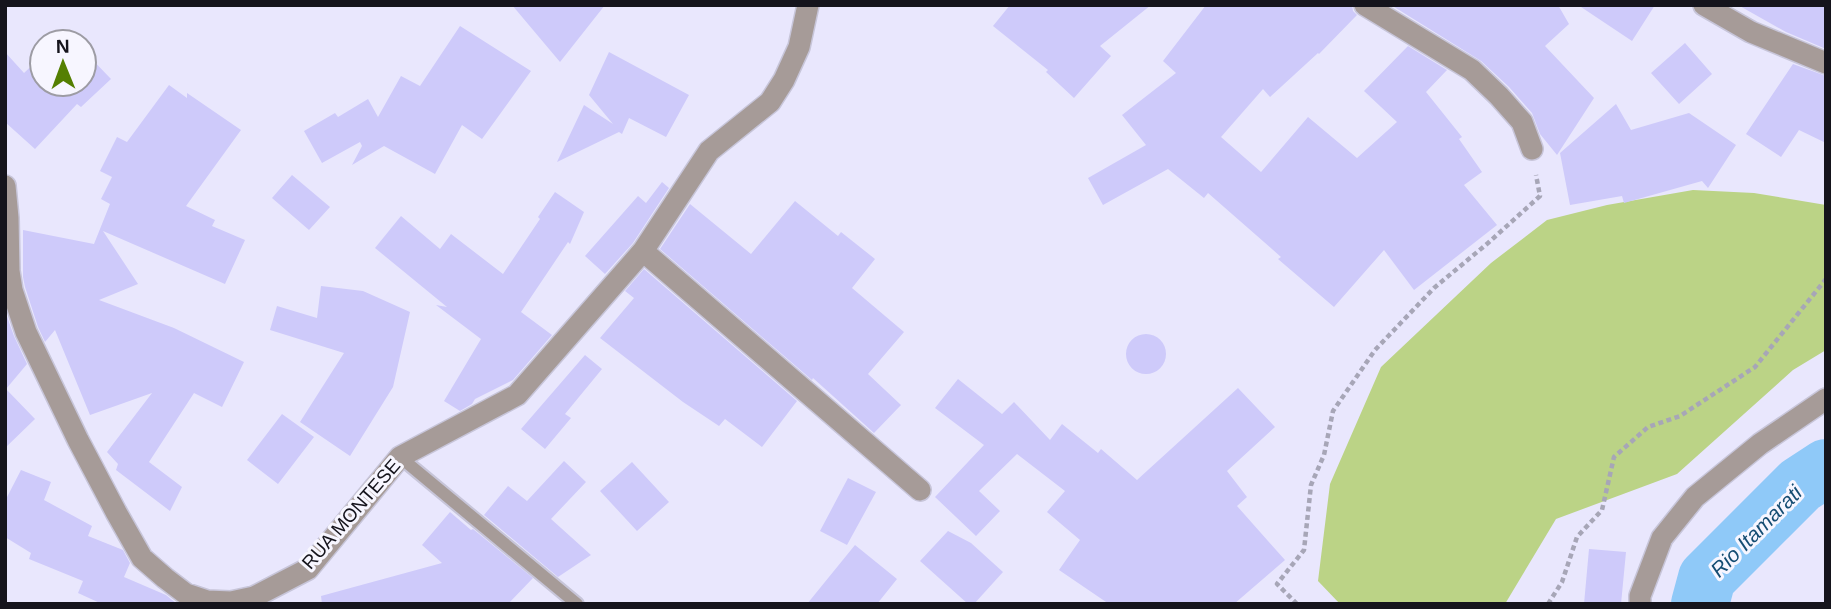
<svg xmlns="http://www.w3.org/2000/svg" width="1831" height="609" viewBox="0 0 1831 609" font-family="Arial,sans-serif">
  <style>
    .green { fill: #bbd386 }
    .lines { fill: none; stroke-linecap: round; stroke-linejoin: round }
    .river { stroke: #8fc9f8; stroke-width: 58 }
    .building { fill: #cecafa }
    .lane-casing { stroke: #c7c5d9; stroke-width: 16 }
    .street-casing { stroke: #c7c5d9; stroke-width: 24 }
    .path { stroke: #a7a6b7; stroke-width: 4.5; stroke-dasharray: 5 3.5; stroke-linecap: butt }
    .lane { stroke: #a69b98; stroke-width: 12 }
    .street { stroke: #a69b98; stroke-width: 21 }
    .labels { text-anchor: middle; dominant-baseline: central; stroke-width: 6; stroke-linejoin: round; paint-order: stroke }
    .street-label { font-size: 19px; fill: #15141c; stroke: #f7f6ff }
    .water-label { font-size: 21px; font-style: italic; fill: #154d73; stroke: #f7f6ff }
  </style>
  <rect width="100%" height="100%" fill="#e9e7fd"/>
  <path class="green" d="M1693 190 1754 193 1826 205V350L1793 370 1677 474 1556 519 1505 604H1340L1318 581 1330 484 1381 367 1491 263 1547 220 1607 205Z"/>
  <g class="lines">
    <path class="river" d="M1700 604 1707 578 1800 485 1826 468"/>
  </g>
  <path class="building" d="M512 5H605L560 62Z
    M1010 5H1151L1100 46 1111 56 1074 98 1046 72 1048 70 993 26Z
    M1206 5H1352L1353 11 1357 15 1319 54 1318 53 1270 97 1263 89 1221 137 1261 172 1308 117 1357 158 1397 122 1364 91 1408 46 1447 70 1426 92 1462 137 1459 139 1482 172 1464 185 1497 225 1414 290 1384 250 1334 307 1278 259 1281 257 1208 193 1204 198 1168 169 1103 205 1088 178 1146 145 1122 115 1176 73 1163 61Z
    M1391 5H1558L1569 24 1545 46 1594 98 1557 155 1540 134 1532 113 1509 87 1481 61Z
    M1578 5H1655L1632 41Z
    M1738 5H1826V49L1786 32Z
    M460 26 531 71 482 139 462 125 435 174 384 146 352 165 362 146 360 142 322 163 304 131 335 113 338 117 368 99 378 117 401 76 420 86Z
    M1685 43 1712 74 1679 104 1651 73Z
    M84 51 111 79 81 107 77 104 35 149 5 122V52L24 73 42 56V84H84Z
    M609 52 689 95 666 137 629 118 622 134 619 132 557 162 584 105 613 124 589 95Z
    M1793 64 1826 76V143L1799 130 1781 157 1746 134Z
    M169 85 187 98V93L241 130 186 206 215 220 212 226 245 240 225 284 103 231 138 284 99 300 174 328 244 362 222 407 194 393 149 462 182 487 170 511 116 470 118 464 107 452 152 393 90 415 55 330 45 342 38 327 25 287 23 277V230L94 244 110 204 101 199 112 177 100 171 117 137 127 142Z
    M1616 104 1631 130 1689 113 1736 145 1708 188 1702 181 1624 203 1622 196 1570 205 1560 153Z
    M292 175 330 207 309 230 272 198Z
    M662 182 669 188 633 243 605 274 585 256 638 196 646 203Z
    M555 192 584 212 570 244 568 242 521 312 552 335 513 380 475 399 472 404 460 411 444 401 481 339 436 305 447 307 375 248 401 216 440 249 451 234 503 274 540 219 538 217Z
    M795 201 838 236 841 232 875 259 852 288 904 332 868 374 901 405 874 433 813 378 812 380 660 249 690 204 751 254Z
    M644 269 797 401 762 447 725 419 719 426 683 402 600 338 634 298 625 291Z
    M321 286 363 291 410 312 393 387 350 456 300 422 344 353 270 330 277 306 317 318Z
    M5 311 14 336 27 364 6 389 35 419 5 448Z
    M1126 354a20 20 0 1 1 40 0a20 20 0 1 1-40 0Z
    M585 355 602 369 565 414 571 418 545 449 521 429Z
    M958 379 1002 414 1014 402 1050 440 1062 424 1098 453 1101 449 1137 480 1238 388 1275 427 1227 471 1247 497 1237 506 1285 560 1234 604H1109L1059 570 1080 540 1047 512 1065 491 1017 454 979 491 1000 511 976 536 935 497 984 445 935 408Z
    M282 414 314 437 278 484 247 460Z
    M564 461 586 482 551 519 591 555 558 577 484 515 508 486 527 501Z
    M632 462 669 502 637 531 600 491Z
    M21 470 51 482 44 500 92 526 88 536 123 550 130 563 124 577 166 595 177 604H102L78 593 83 581 29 559 31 553 5 537V501Z
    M848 478 876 492 847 545 820 531Z
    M450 512 471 530 473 529 533 578 508 604H322L321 596 442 563 422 545Z
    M948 531 971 543 1003 572 974 604H968L920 561Z
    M855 545 897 579 877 604H807Z
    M1589 549 1626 552 1621 604H1584Z"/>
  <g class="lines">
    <g class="lane-casing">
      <path id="lane" d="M400 457 577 604"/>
    </g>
    <g class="street-casing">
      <path id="street" d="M1365 5 1472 70 1499 96 1522 122 1532 149
        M1704 5 1751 32 1826 63
        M5 186 8 218 9 271 12 290 26 332 78 440 116 512 142 558 165 578 186 594 207 601 231 602 254 597 308 569 400 457 517 395 643 251 709 151 770 102 784 80 799 47 808 5
        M643 251 920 490
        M1640 604V596L1662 538 1695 497 1760 444 1826 399"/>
    </g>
    <path class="path" d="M1297 604 1277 584 1304 550 1311 485 1324 455 1333 411 1375 350 1434 288 1488 243 1540 196 1536 175
      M1548 604 1562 582 1577 537 1602 510 1614 457 1648 427 1680 416 1755 367 1826 279"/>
    <use href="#lane" class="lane"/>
    <use href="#street" class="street"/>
  </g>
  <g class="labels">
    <g class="street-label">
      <text transform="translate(351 514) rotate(-49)">RUA MONTESE</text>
    </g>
    <g class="water-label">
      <text transform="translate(1756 531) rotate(-45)">Rio Itamarati</text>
    </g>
  </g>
  <rect width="1831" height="609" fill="none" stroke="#15141c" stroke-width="14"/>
  <g transform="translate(63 63) rotate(359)"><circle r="33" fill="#f7f6ff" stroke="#9d9ca4" stroke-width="2"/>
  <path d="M0-5L12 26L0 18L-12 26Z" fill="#547f02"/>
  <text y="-10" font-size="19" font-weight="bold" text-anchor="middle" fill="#15141c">N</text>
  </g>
</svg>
